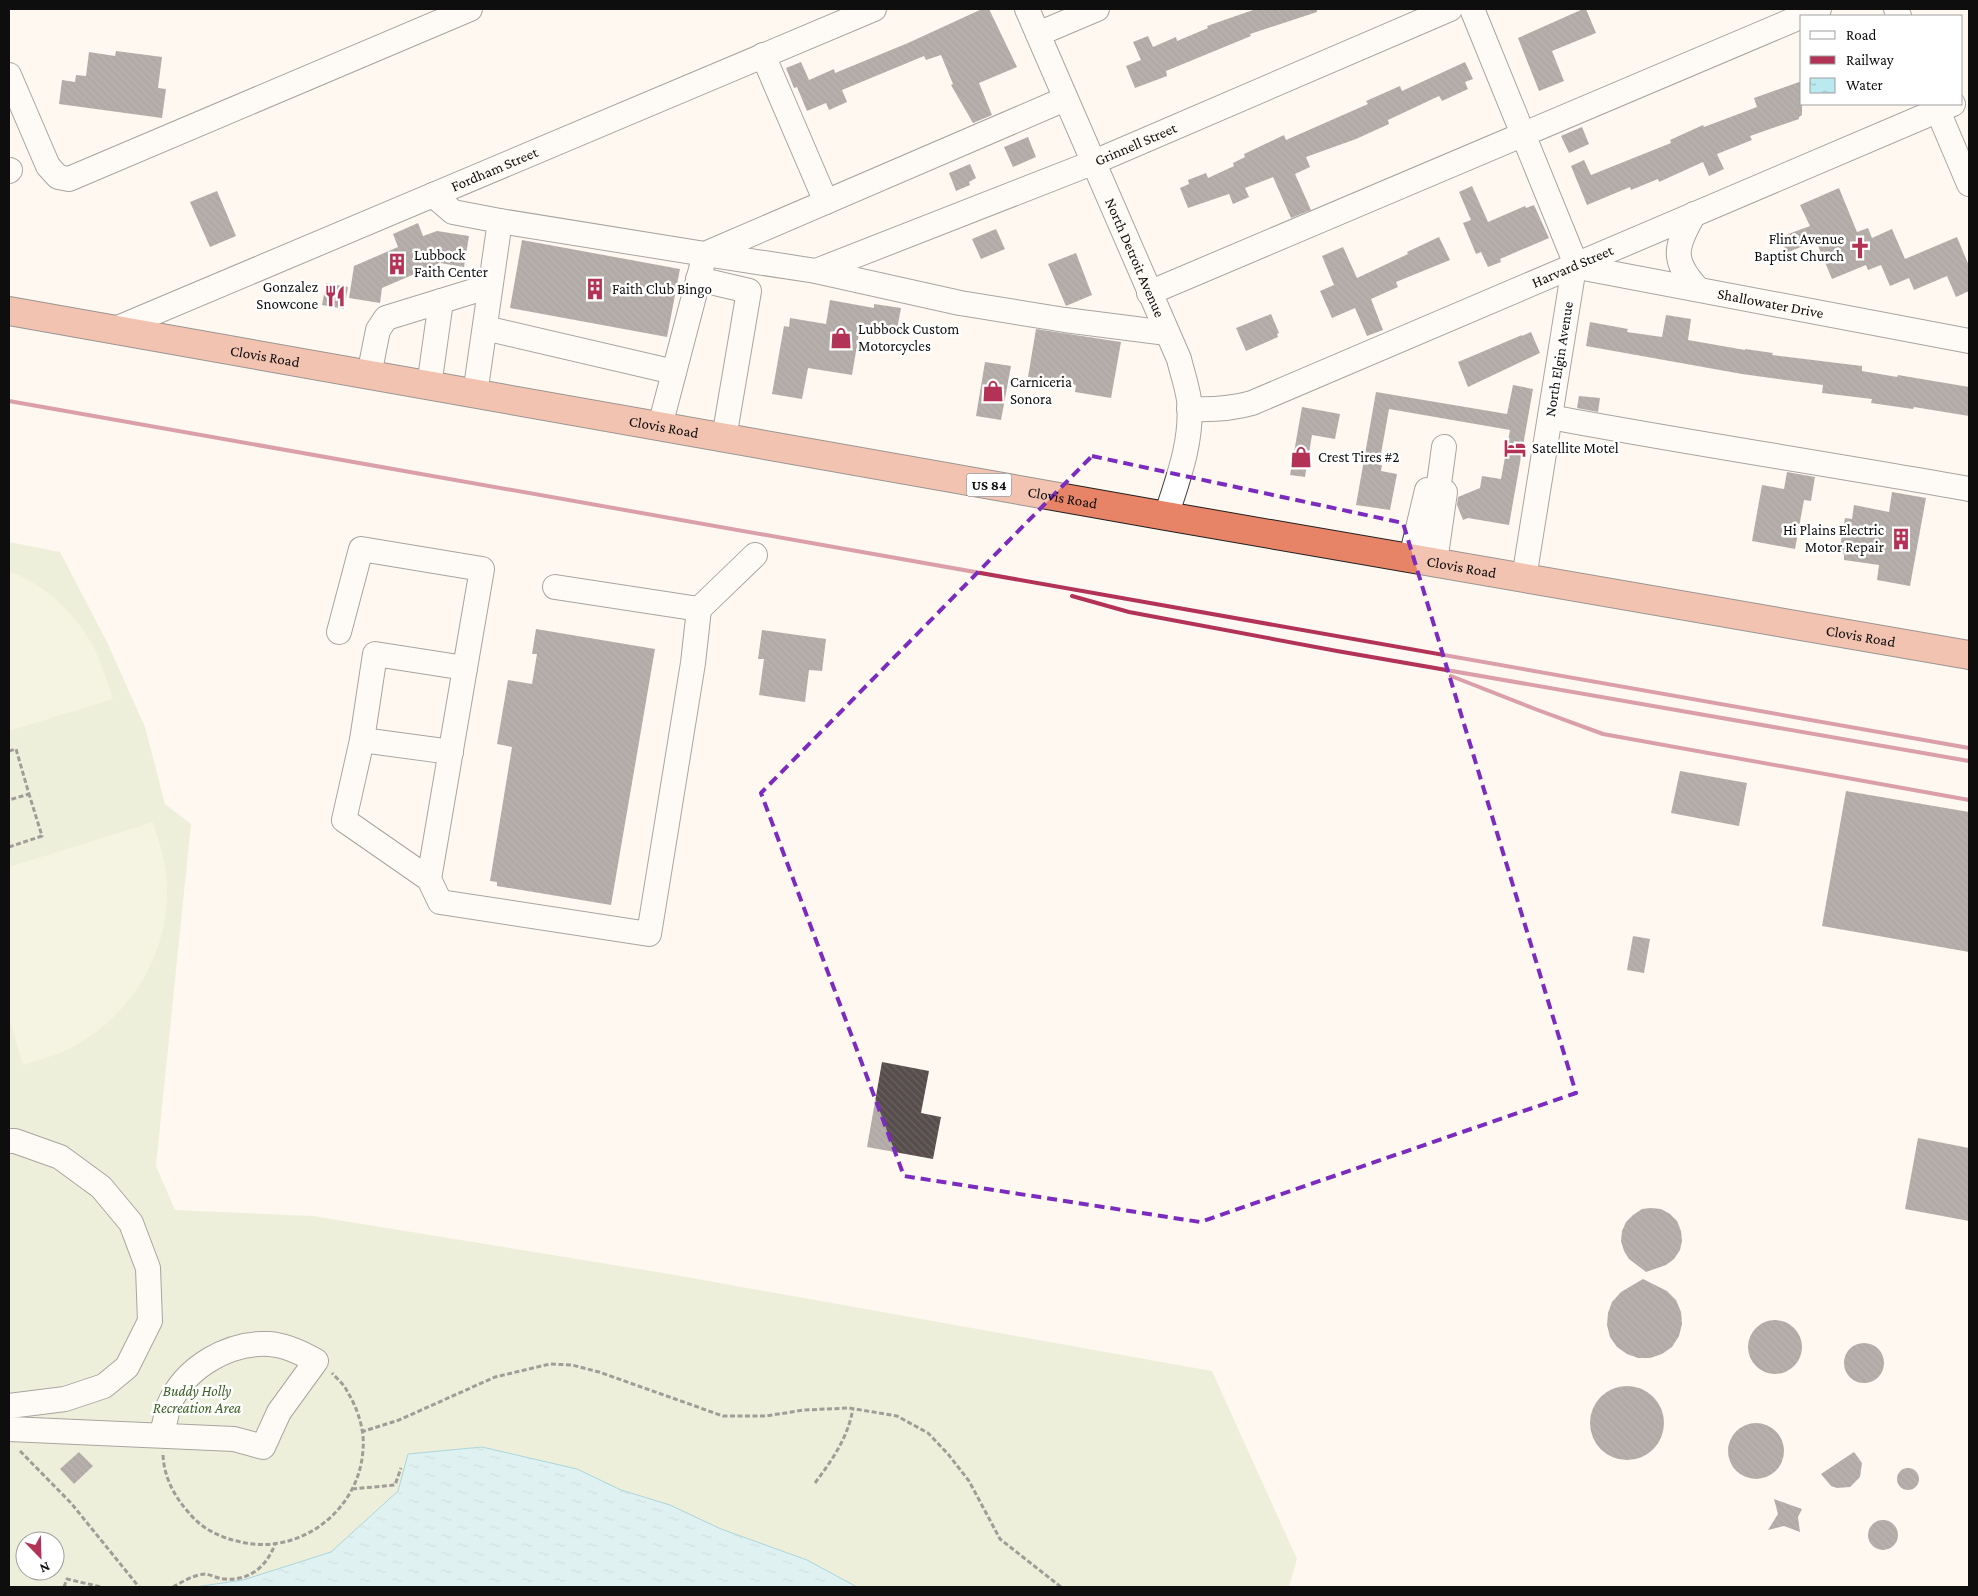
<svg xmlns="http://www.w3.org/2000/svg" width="1978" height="1596" viewBox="0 0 1978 1596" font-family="'Crimson Pro',serif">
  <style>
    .grass { fill: #dbe5be; fill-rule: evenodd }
    .pitch { fill: #eaedce }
    .water { fill: url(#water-ripples); stroke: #48acc1 }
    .building { fill: url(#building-back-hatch) }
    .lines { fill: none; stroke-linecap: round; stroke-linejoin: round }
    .minor-casing { stroke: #414141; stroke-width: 26 }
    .highway-casing { stroke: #1f1f1f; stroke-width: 30 }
    .path { stroke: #303030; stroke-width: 3; stroke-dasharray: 5 2.5; stroke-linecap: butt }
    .minor { stroke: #fff; stroke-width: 24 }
    .highway { stroke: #e78366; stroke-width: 28 }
    .rail { stroke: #b23356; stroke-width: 4 }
    .marked { fill: none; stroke: #7b2cbf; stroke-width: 4; stroke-dasharray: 10 6; stroke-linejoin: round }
    .labels { text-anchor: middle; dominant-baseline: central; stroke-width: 5; stroke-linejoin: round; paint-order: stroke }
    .shield { fill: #fff; stroke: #565656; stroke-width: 1 }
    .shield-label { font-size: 14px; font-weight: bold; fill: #0e0e0e }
    .street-label { font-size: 15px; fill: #0e0e0e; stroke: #fff }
    .poi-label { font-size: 15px; fill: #0e0e0e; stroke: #fff; text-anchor: start }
    .park-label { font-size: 15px; font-style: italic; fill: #3f6025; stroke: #fff }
  </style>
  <defs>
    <pattern id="water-ripples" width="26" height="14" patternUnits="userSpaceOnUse" patternTransform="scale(1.25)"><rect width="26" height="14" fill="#bae9f0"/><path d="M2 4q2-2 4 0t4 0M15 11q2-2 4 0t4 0" fill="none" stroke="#9fc7cd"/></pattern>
    <pattern id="building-back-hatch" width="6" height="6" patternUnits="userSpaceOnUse" patternTransform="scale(1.25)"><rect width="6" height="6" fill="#564d4c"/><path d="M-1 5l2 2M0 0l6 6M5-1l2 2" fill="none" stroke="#696261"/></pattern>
  </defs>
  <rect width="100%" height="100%" fill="#fef8f1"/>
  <path class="grass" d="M9 542 60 552 107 642 145 727 165 804 191 824 156 1166 175 1210 313 1216 675 1275 1212 1371 1297 1559 1289 1587H9ZM25 1541H55V1571H25Z"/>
  <path class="pitch" d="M9 571C44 584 77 614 94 648 102 664 107 682 113 699L9 731Z
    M153 822C158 839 164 856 166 873 174 943 137 1011 76 1045 60 1055 41 1059 23 1065L9 1018V867Z"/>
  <path class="water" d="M482 1447 577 1469 621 1490 670 1505 721 1529 807 1560 857 1587H195L243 1580 331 1552 398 1491 408 1454Z"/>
  <path class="building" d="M982 9H989L1017 67 979 83 992 115 973 123 951 85 953 84 941 55 926 60 924 56 842 90 847 102 829 110 826 103 807 111 797 87 794 88 786 68 801 62 809 80 834 69 835 73 908 43Z
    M1256 9H1317V12L1250 34 1251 36 1166 71 1167 76 1135 88 1126 66 1141 60 1133 42 1148 36 1153 47 1176 37 1177 41 1208 28 1207 26Z
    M1583 9H1586L1596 33 1552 51 1564 81 1539 91 1518 38Z
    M116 51 162 57 158 88 166 89 162 118 59 104 62 80 75 82 76 75 86 76 89 52 115 56Z
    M1465 62 1473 79 1465 82 1468 89 1442 101 1439 96 1388 120 1389 124 1356 139 1306 157 1310 167 1295 174 1311 210 1291 218 1273 177 1245 188 1249 197 1233 204 1229 194 1188 208 1180 188 1189 184 1188 180 1206 173 1208 178 1234 166 1233 163 1245 157 1244 154 1284 135 1286 140 1368 104 1366 101 1400 86 1402 91Z
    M1802 81V115L1799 117V119L1750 136 1752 140 1717 154 1724 169 1709 176 1703 162 1659 182 1658 179 1631 190 1630 187 1587 205 1571 166 1584 160 1591 175 1671 143 1670 140 1703 125 1704 127 1757 107 1754 98Z
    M1582 127 1589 144 1569 153 1561 136Z
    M1028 137 1036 157 1013 167 1004 147Z
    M970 164 976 178 969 182 970 185 956 191 949 173Z
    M1472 186 1488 222 1525 206 1526 208 1534 205 1549 238 1500 259 1501 262 1488 267 1481 252 1476 254 1463 223 1471 220 1459 192Z
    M1839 188 1857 232 1868 228 1872 238 1892 229 1905 259 1957 237 1969 266V291L1956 297 1947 276 1914 290 1909 278 1890 286 1881 265 1868 270 1866 265 1832 279 1816 241 1786 253 1780 237 1810 226 1800 205Z
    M217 191 236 236 210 247 190 202Z
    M418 223 423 236 437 231 469 236 464 267 440 263 382 288 380 303 349 298 354 266 398 247 393 234Z
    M996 229 1005 249 981 259 972 239Z
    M1439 237 1450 260 1396 282 1398 287 1371 299 1383 330 1367 336 1355 308 1332 318 1320 291 1334 285 1322 256 1343 247 1357 278 1408 254 1407 252Z
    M522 240 680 269 667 337 510 308Z
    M1076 253 1092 295 1066 306 1048 264Z
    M326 283 348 287 344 309 322 305Z
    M830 300 874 308V304L901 308 896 335 860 328 852 375 808 368 802 399 772 394 784 326 789 327 790 318 826 324Z
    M1271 314 1279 333 1277 334 1278 337 1246 351 1236 328Z
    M1666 315 1691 319 1688 340 1745 350V349L1773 353 1772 355 1862 366V371L1897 377 1898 375 1969 387V416L1914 407 1913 409 1871 403 1872 399 1822 393 1823 385 1742 374 1586 346 1590 322 1628 329 1627 332 1662 337Z
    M1036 329 1121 342 1111 398 1075 392 1076 385 1028 377Z
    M1531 332 1540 353 1468 387 1458 362 1522 335V336Z
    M985 362 1011 366 1001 420 976 416Z
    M1513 385 1533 389 1509 525 1468 518 1463 520 1457 505 1458 497 1480 488 1482 476 1501 479 1510 430 1389 409 1379 465H1382L1381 471 1397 474 1390 510 1356 505 1376 392 1507 414Z
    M1579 396 1600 398 1598 412 1577 408Z
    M1302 407 1340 414 1335 439 1312 435 1305 477 1290 475Z
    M1787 472 1815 477 1811 501 1804 500 1795 549 1752 541 1762 485 1784 489Z
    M1892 492 1926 498 1910 586 1877 580 1879 565 1844 560V554L1839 553 1845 518 1852 519 1854 505 1889 512Z
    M536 629 655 649 611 905 497 886V882L490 881 512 747 497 744 508 680 532 684 537 654H532Z
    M762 630 826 639 822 671 809 670 805 702 759 695 764 659H758Z
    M1680 771 1747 783 1739 826 1671 813Z
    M1846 791 1969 812V952L1822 926Z
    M1633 936 1650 939 1644 973 1627 970Z
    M882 1062 929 1071 921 1113 941 1117 933 1159 867 1147Z
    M1918 1138 1969 1148V1221L1905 1209Z
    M1651 1208 1661 1209 1670 1214 1677 1221 1681 1231 1682 1241 1680 1250 1674 1259 1666 1265 1646 1272 1629 1259 1624 1251 1621 1241 1622 1231 1626 1222 1633 1215 1642 1209Z
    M1643 1279 1667 1291 1676 1300 1681 1312 1682 1324 1679 1336 1672 1347 1662 1354 1650 1358H1638L1627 1354 1617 1347 1610 1337 1607 1325 1608 1313 1612 1302 1621 1292Z
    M1748 1347a27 27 0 1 1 54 0a27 27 0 1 1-54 0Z
    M1844 1363a20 20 0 1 1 40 0a20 20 0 1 1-40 0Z
    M1590 1423a37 37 0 1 1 74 0a37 37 0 1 1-74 0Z
    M1728 1451a28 28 0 1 1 56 0a28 28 0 1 1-56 0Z
    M79 1452 93 1466 74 1484 60 1469Z
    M1854 1452 1862 1463 1860 1477 1850 1487 1837 1488 1831 1486 1821 1474Z
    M1897 1479a11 11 0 1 1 22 0a11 11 0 1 1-22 0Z
    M1774 1499 1802 1509 1798 1517 1800 1532 1784 1526 1768 1530 1778 1514Z
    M1868 1535a15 15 0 1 1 30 0a15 15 0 1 1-30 0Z"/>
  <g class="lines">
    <g class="minor-casing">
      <g id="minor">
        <path id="s1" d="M1027 9 1179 359C1182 372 1187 386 1189 400 1193 440 1178 479 1166 516"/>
        <path d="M1472 9 1573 257V273L1524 578"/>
        <path d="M1896 9 1899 16"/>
        <path d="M1038 34 1097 9"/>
        <path d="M763 55 826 202"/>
        <path d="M9 75 48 166 58 177 69 179 470 9"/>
        <path d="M1065 99 705 254 816 271 960 303 1065 320 1167 333"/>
        <path d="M1935 104 1969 184"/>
        <path d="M9 171 10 170"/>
        <path d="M433 195 453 212 500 221 475 394"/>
        <path d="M1694 214C1675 247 1671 260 1698 289"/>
        <path d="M500 221 705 254 660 426"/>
        <path id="s2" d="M1573 266 1969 341"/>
        <path id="s3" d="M816 271 1092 163 1450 9"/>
        <path d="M698 279 749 291 724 438"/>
        <path d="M1149 293 1819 9"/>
        <path d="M485 328 674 372"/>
        <path id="s4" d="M113 330 874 9"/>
        <path d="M369 375 378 330 386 318 490 286"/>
        <path d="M429 386 441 301"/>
        <path id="s5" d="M1189 409C1211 410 1231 409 1252 403L1953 104"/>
        <path d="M1550 417C1689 443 1830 464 1969 489"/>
        <path d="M1438 491 1444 447"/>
        <path d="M1411 558 1427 490 1445 492 1435 562"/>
        <path d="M555 587 699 609 755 555"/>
        <path d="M339 632 361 549 482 569 465 668"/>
        <path d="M362 740 451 752"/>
        <path d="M429 879 465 668 375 654 362 740 344 820 429 879 440 902 649 934 693 663 699 609"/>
        <path d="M9 1141H15L60 1157 101 1187 131 1223 148 1268 150 1321 127 1367 104 1386 65 1399 9 1406"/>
        <path d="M9 1429 234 1439 263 1447 279 1412 316 1361C302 1353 286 1345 269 1344 229 1342 185 1367 169 1405 166 1415 164 1426 162 1435"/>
      </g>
    </g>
    <g class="highway-casing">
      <g id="highway">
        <path id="s6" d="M9 311 1166 516 1969 655"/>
      </g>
    </g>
    <path class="path" d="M9 751 16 749 29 794 9 800
      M9 847 42 836 29 794
      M361 1432 399 1420 495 1377 550 1364 572 1365 599 1372 723 1416H766L804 1410 849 1408 897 1416 928 1433 948 1454 969 1481 1000 1539 1061 1587
      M20 1451 71 1503 139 1587
      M163 1455C164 1477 174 1496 189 1513 202 1529 221 1538 241 1542 300 1556 360 1510 363 1449 365 1430 357 1407 347 1391 344 1384 337 1379 332 1373
      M815 1483C832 1460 848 1438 853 1408
      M352 1489 395 1485 401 1468
      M64 1587 67 1579 101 1587
      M173 1587C182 1582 195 1574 206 1574 212 1575 218 1579 225 1579 250 1581 267 1566 275 1544"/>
    <use href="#minor" class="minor"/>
    <use href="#highway" class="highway"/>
    <path class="rail" d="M9 401 1969 748
      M1072 596 1129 612 1337 651 1969 761
      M1451 676 1535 709 1603 734 1969 800"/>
  </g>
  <path d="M0 0H1978V1596H0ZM1092 456 1403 523 1576 1093 1200 1222 904 1176 761 793Z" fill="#fef8f1" fill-opacity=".55" fill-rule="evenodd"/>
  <path class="marked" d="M1092 456 1403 523 1576 1093 1200 1222 904 1176 761 793Z"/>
  <defs>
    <g id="church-bare" transform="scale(1.725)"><path d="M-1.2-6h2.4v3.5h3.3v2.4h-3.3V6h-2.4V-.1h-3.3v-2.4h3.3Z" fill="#b23356" stroke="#fff" stroke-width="2.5" paint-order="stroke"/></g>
    <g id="building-bare" transform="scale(1.725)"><path d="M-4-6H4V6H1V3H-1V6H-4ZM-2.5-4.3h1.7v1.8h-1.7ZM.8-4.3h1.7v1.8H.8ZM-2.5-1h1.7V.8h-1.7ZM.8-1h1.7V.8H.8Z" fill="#b23356" stroke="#fff" stroke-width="2.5" paint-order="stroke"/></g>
    <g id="restaurant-bare" transform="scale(1.725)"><path d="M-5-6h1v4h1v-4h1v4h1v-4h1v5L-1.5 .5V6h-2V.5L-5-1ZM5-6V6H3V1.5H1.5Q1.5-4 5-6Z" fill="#b23356" stroke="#fff" stroke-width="2.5" paint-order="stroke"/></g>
    <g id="shop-bare" transform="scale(1.725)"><path d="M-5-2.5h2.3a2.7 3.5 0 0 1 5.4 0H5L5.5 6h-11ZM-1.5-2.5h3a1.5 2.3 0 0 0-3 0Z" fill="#b23356" stroke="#fff" stroke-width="2.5" paint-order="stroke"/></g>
    <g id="hotel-bare" transform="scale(1.725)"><path d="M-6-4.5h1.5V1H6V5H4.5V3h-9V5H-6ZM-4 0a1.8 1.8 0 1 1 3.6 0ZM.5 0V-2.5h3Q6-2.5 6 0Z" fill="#b23356" stroke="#fff" stroke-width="2.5" paint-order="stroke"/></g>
  </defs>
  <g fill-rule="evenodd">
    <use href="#church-bare" x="1860" y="248"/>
    <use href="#building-bare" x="397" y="264"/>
    <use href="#building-bare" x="595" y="289"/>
    <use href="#restaurant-bare" x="335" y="296"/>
    <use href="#shop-bare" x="841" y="338"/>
    <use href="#shop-bare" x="993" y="391"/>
    <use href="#hotel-bare" x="1515" y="448"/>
    <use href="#shop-bare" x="1301" y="457"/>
    <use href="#building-bare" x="1901" y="539"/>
  </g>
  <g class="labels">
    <rect class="shield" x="966.5" y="473.5" width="45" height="23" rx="4"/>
    <g class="shield-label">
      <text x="989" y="485">US 84</text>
    </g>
    <g class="street-label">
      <text stroke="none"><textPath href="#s3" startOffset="344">Grinnell Street</textPath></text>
      <text stroke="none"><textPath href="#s4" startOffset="414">Fordham Street</textPath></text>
      <text stroke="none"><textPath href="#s1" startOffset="271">North Detroit Avenue</textPath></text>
      <text stroke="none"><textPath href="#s5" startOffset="412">Harvard Street</textPath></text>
      <text stroke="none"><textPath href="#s2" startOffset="201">Shallowater Drive</textPath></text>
      <text stroke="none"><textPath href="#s6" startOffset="260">Clovis Road</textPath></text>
      <text transform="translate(1559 359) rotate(-81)">North Elgin Avenue</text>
      <text stroke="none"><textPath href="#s6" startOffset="665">Clovis Road</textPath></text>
      <text stroke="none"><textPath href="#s6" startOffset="1070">Clovis Road</textPath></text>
      <text stroke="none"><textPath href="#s6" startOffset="1475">Clovis Road</textPath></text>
      <text stroke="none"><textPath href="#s6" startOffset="1880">Clovis Road</textPath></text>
    </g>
    <g class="poi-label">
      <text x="1844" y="239" text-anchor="end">Flint Avenue<tspan x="1844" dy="17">Baptist Church</tspan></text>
      <text x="414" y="255">Lubbock<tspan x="414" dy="17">Faith Center</tspan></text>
      <text x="318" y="287" text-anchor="end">Gonzalez<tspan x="318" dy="17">Snowcone</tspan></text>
      <text x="612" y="289">Faith Club Bingo</text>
      <text x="858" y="329">Lubbock Custom<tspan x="858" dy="17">Motorcycles</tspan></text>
      <text x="1010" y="382">Carniceria<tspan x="1010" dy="17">Sonora</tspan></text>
      <text x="1532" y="448">Satellite Motel</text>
      <text x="1318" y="457">Crest Tires #2</text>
      <text x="1884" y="530" text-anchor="end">Hi Plains Electric<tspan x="1884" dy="17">Motor Repair</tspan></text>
    </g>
    <g class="park-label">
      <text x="197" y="1391">Buddy Holly<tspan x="197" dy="17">Recreation Area</tspan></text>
    </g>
  </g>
  <rect width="1978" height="1596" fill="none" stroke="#0e0e0e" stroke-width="20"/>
  <rect x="1800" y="15" width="162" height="90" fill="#ffffff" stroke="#9f9f9f"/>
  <rect x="1810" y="31" width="25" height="8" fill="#ffffff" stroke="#9f9f9f"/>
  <text x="1846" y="40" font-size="15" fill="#0e0e0e">Road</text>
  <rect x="1810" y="56" width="25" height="8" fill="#b23356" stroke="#9f9f9f"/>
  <text x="1846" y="65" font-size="15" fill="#0e0e0e">Railway</text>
  <rect x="1810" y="78" width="25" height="15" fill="url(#water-ripples)" stroke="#9f9f9f"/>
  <text x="1846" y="90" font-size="15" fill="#0e0e0e">Water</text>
  <g transform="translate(40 1556) rotate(157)"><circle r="24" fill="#ffffff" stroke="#9f9f9f"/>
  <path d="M0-4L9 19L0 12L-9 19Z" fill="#b23356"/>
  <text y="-8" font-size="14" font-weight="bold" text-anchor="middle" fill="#0e0e0e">N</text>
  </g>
</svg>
